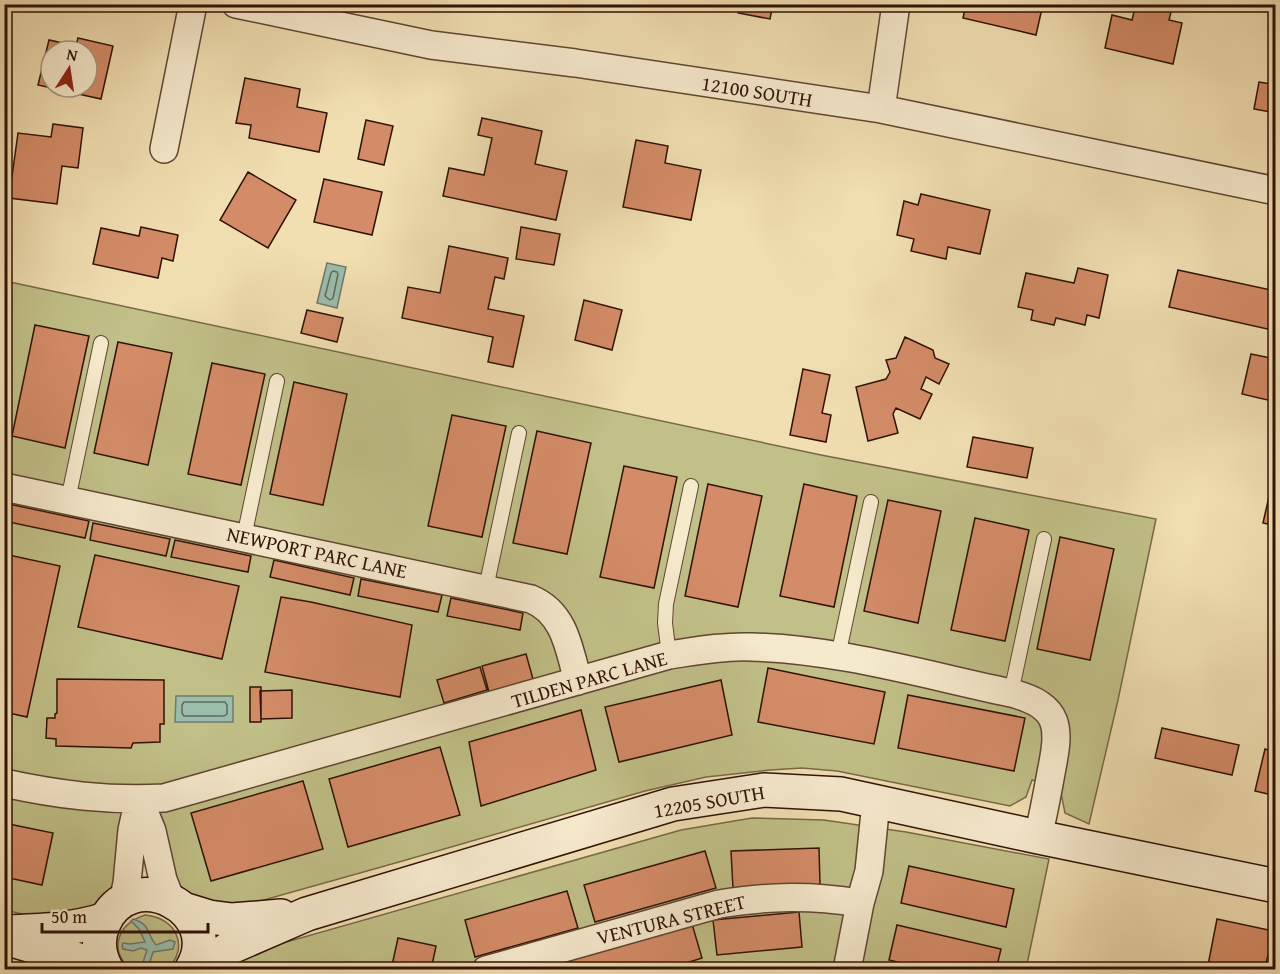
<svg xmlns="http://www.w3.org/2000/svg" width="1280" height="974" viewBox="0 0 1280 974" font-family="'Gentium Book Plus',serif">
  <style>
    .green { fill: #c1c088; stroke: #786948; stroke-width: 1.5 }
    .water { fill: #9bbdad; stroke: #70796b; stroke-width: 1.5 }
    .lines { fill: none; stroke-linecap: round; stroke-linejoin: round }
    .shore { stroke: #66685a; stroke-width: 1.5 }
    .building { fill: #d48c68; stroke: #301207; stroke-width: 1.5; fill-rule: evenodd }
    .lane-casing { stroke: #604532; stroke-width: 16 }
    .street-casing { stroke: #604532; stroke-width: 30 }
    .secondary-casing { stroke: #301207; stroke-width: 36 }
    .lane { stroke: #f6eacd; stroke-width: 14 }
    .street { stroke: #f6eacd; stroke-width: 27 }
    .secondary { stroke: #f6eacd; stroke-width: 33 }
    .labels { text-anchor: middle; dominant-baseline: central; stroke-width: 6; stroke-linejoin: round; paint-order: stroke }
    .street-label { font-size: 20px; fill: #301207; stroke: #f6eacd }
  </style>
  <rect width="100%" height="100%" fill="#f1dfb2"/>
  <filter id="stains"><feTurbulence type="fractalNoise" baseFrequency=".00333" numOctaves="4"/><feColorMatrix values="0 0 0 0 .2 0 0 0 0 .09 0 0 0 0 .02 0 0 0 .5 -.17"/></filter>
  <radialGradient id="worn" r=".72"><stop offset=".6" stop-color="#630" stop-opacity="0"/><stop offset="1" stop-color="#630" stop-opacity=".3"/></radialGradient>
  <path class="green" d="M5 281 821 455 1156 519 1118 700 1089 824 1065 813 1060 788 1032 780 1026 797 1010 806 837 771 802 768 770 770 706 777 645 791 399 862 239 907 183 909 152 831 123 902 39 918 5 910Z
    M752 818 824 820 906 832 1049 859 1026 969 211 970 241 955 681 830Z
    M145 915C175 917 191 947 167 969H130C108 949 118 924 145 915Z"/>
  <path class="water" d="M327 263 346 267 337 308 317 303Z
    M176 696H233V722H175Z
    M133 919C152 925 146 934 156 945L170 940 175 942 173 949 153 952 150 962 151 969H144L143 962 147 950 141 948 133 951 123 949 122 946 123 943 130 944 145 942 139 929 131 921Z"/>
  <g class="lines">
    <path class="shore" d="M333 271 337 272 338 274 333 298 330 300 325 296 331 273Z
      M184 702H225L227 705V714L224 716H184L182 713V705Z"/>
  </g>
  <path class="building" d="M739 4H773L770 19 738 13Z
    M966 4H1043L1036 35 963 18Z
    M1136 4H1173L1169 20 1182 23 1173 64 1105 48 1112 15 1132 20Z
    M78 38 113 46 101 99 38 85 49 40 76 46ZM51 51H87V87H51Z
    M245 78 300 89 297 107 327 113 319 152 249 138 251 125 236 123Z
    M1259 82 1276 85V113L1254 109Z
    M482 118 542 131 535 164 567 171 556 220 443 196 449 168 484 175 492 138 478 135Z
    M366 120 393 126 384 165 358 159Z
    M53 124 83 128 78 168 62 166 57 204 9 198 18 133 51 137Z
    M636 140 668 146 665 163 701 170 691 220 623 207Z
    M248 172 296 200 268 248 220 220Z
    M324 179 382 192 372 235 314 222Z
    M921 194 990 210 980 254 948 247 946 259 911 251 914 239 897 235 904 201 918 205Z
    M141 227 178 235 173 261 162 258 158 278 93 264 101 228 139 236Z
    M521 227 560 234 554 265 516 259Z
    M449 246 508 258 504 279 495 277 488 309 524 316 513 367 488 362 493 337 402 318 408 287 440 293Z
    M1078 268 1108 275 1099 318 1087 315 1085 325 1056 318 1054 325 1031 320 1033 310 1018 307 1026 273 1074 283Z
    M1178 270 1276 291V331L1169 307Z
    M584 300 622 310 612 350 575 340Z
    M307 310 343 318 337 342 301 333Z
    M35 325 89 336 65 448 12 436Z
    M905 337 933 350 935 358 949 364 939 384 926 377 921 389 932 394 920 419 896 408 893 414 898 433 868 441 856 387 886 379 890 372 886 360 896 358Z
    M118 342 172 353 148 465 94 453Z
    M1251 354 1276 359V402L1242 394Z
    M212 363 265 374 241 485 188 474Z
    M803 369 830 375 822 413 831 415 826 442 790 435Z
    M294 382 347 394 323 505 270 494Z
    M452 415 506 426 482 537 428 526Z
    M537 431 591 443 567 554 513 543Z
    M973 437 1033 448 1027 478 967 467Z
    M624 466 677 477 654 588 600 577Z
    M708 484 762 496 738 607 685 596Z
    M804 484 857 496 834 607 780 596Z
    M1270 492 1276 493V526L1263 523Z
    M888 500 941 511 918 623 864 611Z
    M4 503 89 521 85 538 4 521Z
    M975 518 1029 530 1005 641 951 630Z
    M93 523 170 539 166 556 90 540Z
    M1060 537 1114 549 1090 660 1037 649Z
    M175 540 251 556 248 572 171 557Z
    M4 554 60 566 27 717 4 712Z
    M95 555 239 586 222 659 78 627Z
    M274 560 354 578 350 595 270 577Z
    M361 579 442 595 438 612 358 596Z
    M281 597 311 602 412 625 400 697 265 672Z
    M451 598 523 613 520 630 447 616Z
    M526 654 533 679 489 692 482 666Z
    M480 667 487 690 444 703 437 680Z
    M768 668 885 692 874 744 758 722Z
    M57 679 164 680V724H160V742L133 743 131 748 56 746V739L46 738 47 718H55V714L57 713Z
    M721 680 732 735 619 762 605 707Z
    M250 687H261V722H250Z
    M292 690V718L261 719 260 691Z
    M908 695 1025 718 1014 771 898 748Z
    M581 710 596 770 481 806 469 742Z
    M1162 728 1239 745 1232 775 1155 758Z
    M440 747 460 815 348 847 329 779Z
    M1265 749 1276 752V796L1255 791Z
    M303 781 323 849 211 881 191 813Z
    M4 823 53 833 42 885 4 877Z
    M819 848 820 885 733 889 731 851Z
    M705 851 716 888 595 922 584 885Z
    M909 866 1014 889 1006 927 901 903Z
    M567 891 578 928 475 957 465 920Z
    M799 912 802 947 717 955 713 920Z
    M1217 919 1273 931 1266 964H1263L1262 970H1207Z
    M692 924 702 958 664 970H573L570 959Z
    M897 925 1001 949 996 970H930L889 960Z
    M398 938 436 946 431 970H391Z"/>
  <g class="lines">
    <g class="lane-casing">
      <path id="lane" d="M68 500 101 343
        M244 537 277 381
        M486 588 519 433
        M669 655 665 623 666 604 691 486
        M838 656 871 502
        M1011 693 1044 539"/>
    </g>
    <g class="street-casing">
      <path id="street" d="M236 4 431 45 575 63 881 109 1276 191
        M881 109 896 4
        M164 149 193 4
        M4 487 531 599C565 613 569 649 578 681
        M4 783C59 795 108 801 164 798L669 655C696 651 723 646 751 647 838 649 925 675 1011 693 1062 706 1060 728 1051 773 1047 795 1043 816 1038 837
        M139 799 152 831 163 880 171 900
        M123 902 127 883 132 830 139 799
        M486 970 719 904C770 896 809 895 860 903
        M847 970 860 903 869 871 876 802"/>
    </g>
    <g class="secondary-casing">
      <path id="secondary" d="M183 909 209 917 232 920 281 916
        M4 932C39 931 73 930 106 919
        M12 940 79 960 101 970
        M107 970C99 956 97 940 103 925 130 860 228 911 191 970
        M198 970 231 947 307 914 673 804 764 790 841 794 1038 837 1276 886"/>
    </g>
    <use href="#lane" class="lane"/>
    <use href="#street" class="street"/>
    <use href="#secondary" class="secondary"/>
  </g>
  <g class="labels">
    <g class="street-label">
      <text transform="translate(757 91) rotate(9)">12100 SOUTH</text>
      <text transform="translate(317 552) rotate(12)">NEWPORT PARC LANE</text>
      <text transform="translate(589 679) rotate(-16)">TILDEN PARC LANE</text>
      <text transform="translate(709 801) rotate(-10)">12205 SOUTH</text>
      <text transform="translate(671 919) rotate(-14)">VENTURA STREET</text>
    </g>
  </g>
  <rect width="1280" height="974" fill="none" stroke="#f1dfb2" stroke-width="24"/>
  <rect x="6" y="6" width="1268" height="962" fill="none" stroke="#301207" stroke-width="3"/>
  <rect x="12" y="12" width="1256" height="950" fill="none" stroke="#301207" stroke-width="1.5"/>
  <g transform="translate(69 69) rotate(12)"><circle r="28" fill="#f6eacd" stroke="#a7947e" stroke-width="1.5"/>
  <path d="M0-4.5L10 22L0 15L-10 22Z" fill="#8f2418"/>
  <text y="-9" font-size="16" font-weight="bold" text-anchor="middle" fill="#301207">N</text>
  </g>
  <path d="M42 923v9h166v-9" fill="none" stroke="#301207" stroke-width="3"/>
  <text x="51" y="923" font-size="18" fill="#301207" stroke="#f6eacd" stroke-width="4.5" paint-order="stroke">50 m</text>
  <rect width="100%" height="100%" filter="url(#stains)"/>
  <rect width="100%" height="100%" fill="url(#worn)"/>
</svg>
